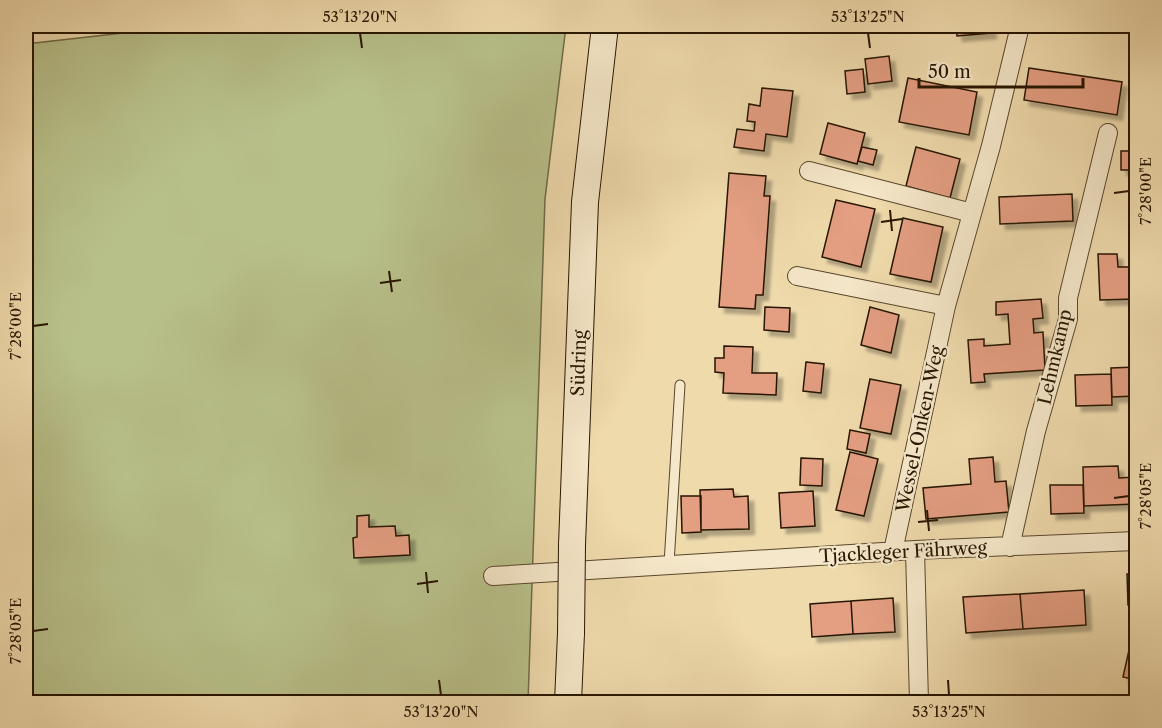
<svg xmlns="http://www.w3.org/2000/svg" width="1162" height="728" viewBox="0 0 1162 728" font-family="'Libre Caslon Text',serif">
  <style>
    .green { fill: #b8c08a; stroke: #706a46; stroke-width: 1.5 }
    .building { fill: #e49e82; stroke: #271501; stroke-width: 1.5; filter: url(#shadow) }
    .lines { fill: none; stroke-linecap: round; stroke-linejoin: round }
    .lane-casing { stroke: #59462c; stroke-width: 11 }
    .street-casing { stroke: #59462c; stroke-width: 20 }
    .secondary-casing { stroke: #271501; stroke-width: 28 }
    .lane { stroke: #f5e7c9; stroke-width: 9 }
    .street { stroke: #f5e7c9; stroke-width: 18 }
    .secondary { stroke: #f5e7c9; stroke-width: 26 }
    .secondary-bridge-casing { stroke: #271501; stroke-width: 28; stroke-linecap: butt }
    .secondary-bridge { stroke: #f5e7c9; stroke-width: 26 }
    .ticks { fill: none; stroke: #271501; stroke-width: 2 }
    .labels { text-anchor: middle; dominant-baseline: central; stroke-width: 4.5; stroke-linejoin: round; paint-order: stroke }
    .street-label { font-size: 18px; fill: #271501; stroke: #f5e7c9 }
    .neatline { fill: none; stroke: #271501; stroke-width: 2 }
    .ticks-label { font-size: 15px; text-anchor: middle; fill: #271501 }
  </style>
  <defs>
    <filter id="shadow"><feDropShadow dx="5.5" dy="5.5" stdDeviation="1.5" flood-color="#0004"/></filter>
  </defs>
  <rect width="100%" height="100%" fill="#efdaac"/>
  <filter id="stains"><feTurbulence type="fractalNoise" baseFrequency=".00333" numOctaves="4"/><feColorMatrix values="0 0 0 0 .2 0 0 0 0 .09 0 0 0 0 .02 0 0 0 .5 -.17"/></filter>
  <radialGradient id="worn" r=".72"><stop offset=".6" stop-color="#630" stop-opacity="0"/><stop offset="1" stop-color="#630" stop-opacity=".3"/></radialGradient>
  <path class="green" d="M185 26H566L545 199 528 702H26V44Z"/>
  <path class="building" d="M956 26H990L991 33 957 36Z
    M889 56 892 81 868 84 865 59Z
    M1029 68 1122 82 1117 115 1024 100Z
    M863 69 865 92 847 94 845 71Z
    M908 78 977 92 969 135 899 122Z
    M762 88 793 91 787 137 766 134 764 151 734 147 737 129 754 131 755 122 747 121 749 104 760 106Z
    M828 123 865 133 857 164 820 154Z
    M862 147 877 150 873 165 858 161Z
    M916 147 960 159 950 198 906 186Z
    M1121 151H1136V170H1121Z
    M729 173 766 176 764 196H770L763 295H756L755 309 719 307Z
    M1072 194 1073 221 1000 224 999 197Z
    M836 200 875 209 861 267 822 257Z
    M903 218 943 227 931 282 890 274Z
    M1098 254H1117L1118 267H1134L1135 299 1100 300Z
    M1041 299 1043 318 1033 319 1034 333 1043 332 1045 370 984 374 985 382 971 383 968 340 984 339V346L1010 344 1008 314 996 315V302Z
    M765 307 790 308 789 332 764 330Z
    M870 307 899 315 891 353 861 345Z
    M724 346 753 347 752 373H777L776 395 723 393 724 373 715 372V358H724Z
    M806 362 824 364 821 393 803 391Z
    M1136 367V396L1112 397 1111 368Z
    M1111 374 1112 405 1076 406 1075 375Z
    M870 379 901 385 891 434 860 428Z
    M850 430 870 434 866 453 847 449Z
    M850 452 878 459 864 516 836 510Z
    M993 457 995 482 1006 481 1009 512 926 519 923 488 971 484 969 459Z
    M801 458 823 459 822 486 800 485Z
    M1118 466 1119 478 1136 477V504L1084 506 1083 467Z
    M1050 485H1083L1084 513 1051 514Z
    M733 489 734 497 748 496 749 529 701 530 700 490Z
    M813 491 815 526 781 528 779 493Z
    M681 496H701V532L682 533Z
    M369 515V527L395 526 396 536 409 535 410 555 354 558 353 538 357 537V516Z
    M1127 574H1136V605H1128Z
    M1084 590 1086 625 1023 629 1020 594Z
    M1020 594 1023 629 966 633 963 597Z
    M893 598 895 632 853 634 851 601Z
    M851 601 853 634 812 637 810 604Z
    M1132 637 1136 638V680L1123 677Z"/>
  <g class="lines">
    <g class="lane-casing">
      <path id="lane" d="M669 564 680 385"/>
    </g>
    <g class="street-casing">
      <path id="street" d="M809 171 972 213
        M797 276 946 306
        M1010 547 1036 431 1068 319V298L1108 133
        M915 550 919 702
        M893 551 946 306 991 146 1020 26
        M493 576 915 550 1136 541"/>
    </g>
    <g class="secondary-casing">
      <path id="secondary" d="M572 545 585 202 605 26
        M568 702 571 633"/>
    </g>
    <use href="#lane" class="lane"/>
    <use href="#street" class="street"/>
    <use href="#secondary" class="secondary"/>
    <g class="secondary-bridge-casing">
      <path id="secondary-bridge" d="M571 633 572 545"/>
    </g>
    <use href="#secondary-bridge" class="secondary-bridge"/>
  </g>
  <path class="ticks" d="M360 33 362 48M868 33 870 48M1114 193 1129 191M890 210 892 231M881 222 902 219M389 271 392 292M380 283 401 280M33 326 48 324M1114 498 1129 496M927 510 929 531M918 522 938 520M426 572 428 593M417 584 438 581M33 631 48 629M439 680 441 695M948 680 949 695"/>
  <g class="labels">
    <g class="street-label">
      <text transform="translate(1055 357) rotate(-77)">Lehmkamp</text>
      <text transform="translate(579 363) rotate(-88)">Südring</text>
      <text transform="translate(920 429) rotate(-78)">Wessel-Onken-Weg</text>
      <text transform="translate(903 552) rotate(-3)">Tjackleger Fährweg</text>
    </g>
  </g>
  <rect width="1162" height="728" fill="none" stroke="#efdaac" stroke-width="66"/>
  <path d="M919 78v9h164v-9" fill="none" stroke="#271501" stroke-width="3"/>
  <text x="928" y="78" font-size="18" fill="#271501" stroke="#f5e7c9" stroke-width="4.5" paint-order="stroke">50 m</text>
  <rect x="33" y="33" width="1096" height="662" class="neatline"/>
  <g class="ticks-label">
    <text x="360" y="22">53°13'20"N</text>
    <text x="868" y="22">53°13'25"N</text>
    <text transform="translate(1146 191) rotate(-90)" y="5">7°28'00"E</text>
    <text transform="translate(16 326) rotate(-90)" y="5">7°28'00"E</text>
    <text transform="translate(1146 496) rotate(-90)" y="5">7°28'05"E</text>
    <text transform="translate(16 631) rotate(-90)" y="5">7°28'05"E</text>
    <text x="441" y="717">53°13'20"N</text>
    <text x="949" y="717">53°13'25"N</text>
  </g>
  <rect width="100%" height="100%" filter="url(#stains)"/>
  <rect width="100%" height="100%" fill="url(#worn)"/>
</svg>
